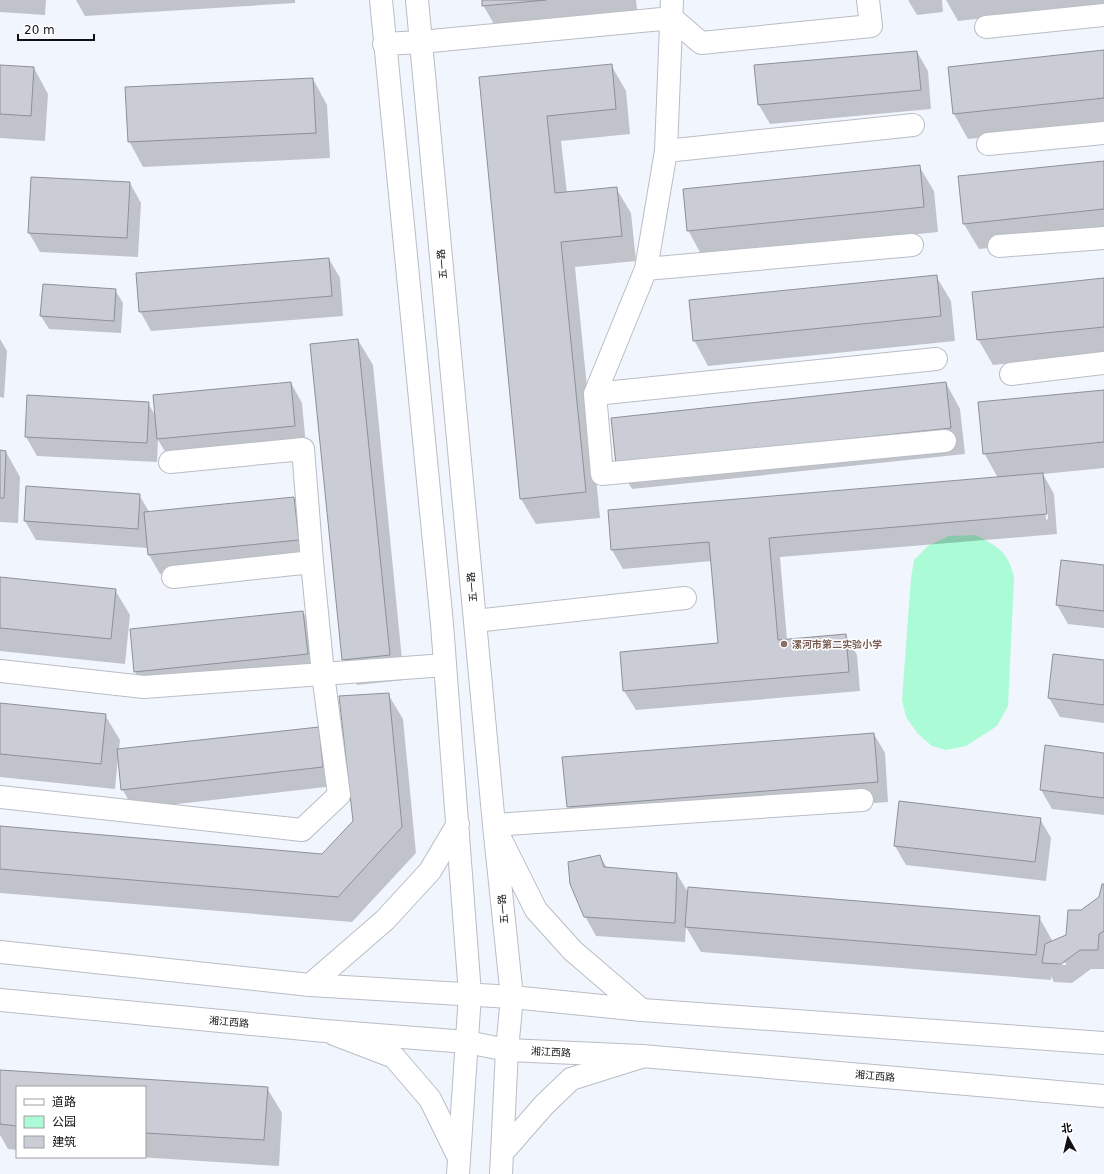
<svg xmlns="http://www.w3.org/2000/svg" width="1104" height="1174" viewBox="0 0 1104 1174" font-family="'DejaVu Sans','Noto Sans SC',sans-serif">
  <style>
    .green { fill: #aafbd6 }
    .shadow { fill: #0003; fill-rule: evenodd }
    .building { fill: #cacdd5; stroke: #8d9097 }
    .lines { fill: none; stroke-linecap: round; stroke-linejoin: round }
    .minor-casing { stroke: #babdc5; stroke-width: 24 }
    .tertiary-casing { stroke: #babdc5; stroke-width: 24 }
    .primary-casing { stroke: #babdc5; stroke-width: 24 }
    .minor { stroke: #fff; stroke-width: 22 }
    .tertiary { stroke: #fff; stroke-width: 22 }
    .primary { stroke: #fff; stroke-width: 22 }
    .education-dot { fill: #8d6e63; stroke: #fff; stroke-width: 1.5 }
    .labels { text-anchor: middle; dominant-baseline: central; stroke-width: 3; stroke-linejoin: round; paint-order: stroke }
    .street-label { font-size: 10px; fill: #101114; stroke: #fff }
    .education-label { font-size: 10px; font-weight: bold; fill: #785e54; stroke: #fff; text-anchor: start }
  </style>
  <rect width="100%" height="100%" fill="#f1f5fd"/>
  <path class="green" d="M976 535C998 547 1009 552 1014 578L1008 706 997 726 966 746 946 750 932 746 918 734 906 717 902 700 911 578 914 560 928 546 949 536Z"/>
  <path class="shadow" d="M0 0H46L45 15 0 12Z
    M76 0H295V3L85 16Z
    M483 0H636L638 18 498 31 483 5Z
    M908 0H942L943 12 917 15Z
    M946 0H1104V5L958 21Z
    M1104 51V125L968 139 954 114 949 68Z
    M917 52 928 71 931 109 770 124 759 105Z
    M611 65 626 91 630 134 561 141 567 193 616 188 631 213 636 261 575 267 600 518 536 524 521 499 480 78Z
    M0 66 34 68 48 94 45 141 0 138Z
    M313 79 327 105 330 158 143 167 129 141Z
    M1104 162V236L979 249 964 224Z
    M919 166 934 191 938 232 702 256 688 230Z
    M130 183 141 203 138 257 40 252 29 233Z
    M329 259 340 278 343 316 151 331 140 311Z
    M936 276 951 301 955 341 708 366 694 340Z
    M1104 279V353L993 365 978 339Z
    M115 290 123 303 121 333 49 329 41 316Z
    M0 339 7 351 4 398 0 397Z
    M358 340 373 365 404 680 357 685 343 659Z
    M291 383 302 403 306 446 169 458 158 440 157 462 37 456 26 437 148 403 155 415Z
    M946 383 960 409 965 454 632 489 617 464Z
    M1104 391V468L1043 474 1054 494 1057 534 780 557 787 640 846 635 857 655 860 691 636 710 624 691 719 644 712 561 623 569 612 550 998 478 984 453ZM1044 493H1046L1048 519 1046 520Z
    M0 451 6 452 20 477 18 523 0 522Z
    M139 495 150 513 294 498 305 518 309 560 160 574 149 555 148 548 36 540 25 521Z
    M1104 566V628L1068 624 1057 605Z
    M0 578 115 590 130 615 125 664 0 651Z
    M303 612 314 631 318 673 146 691 135 671Z
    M1104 661V723L1060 717 1049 698Z
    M388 694 403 719 416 853 352 922 0 893V827L322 855 354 821Z
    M0 704 105 715 120 740 119 750 318 728 329 747 334 786 134 809 122 789 118 758 115 789 0 777Z
    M874 734 885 753 888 802 579 826 568 806Z
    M1104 754V815L1052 809 1041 790Z
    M1040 819 1051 838 1046 881 906 865 895 846Z
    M600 856 607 868 677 874 689 894 1039 917 1053 942 1066 936 1081 911 1100 898 1104 885V969H1091L1072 983 1054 982 1051 976V980L701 952 686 927 685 942 596 936 585 916ZM1058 962 1066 963V965L1056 964Z
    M0 1071 267 1088 282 1113 279 1166 138 1157H145V1087H17V1150L8 1149 0 1135Z"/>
  <path class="building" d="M482 0H546L482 6Z
    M1104 50V98L953 114 948 67Z
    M917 51 921 90 758 105 754 65Z
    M612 64 616 109 547 116 555 193 617 187 622 236 561 242 586 492 520 499 479 77Z
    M0 65 34 67 31 116 0 114Z
    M313 78 316 133 128 142 125 87Z
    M1104 161V209L963 224 958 176Z
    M920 165 924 207 687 231 683 189Z
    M31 177 130 182 127 238 28 233Z
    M329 258 332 296 139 312 136 273Z
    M937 275 941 316 693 341 689 300Z
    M1104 278V327L977 340 972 292Z
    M43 284 116 289 114 321 40 316Z
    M358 339 390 655 342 660 310 344Z
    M291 382 295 426 157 439 153 395Z
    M946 382 951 428 616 464 611 418Z
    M1104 390V442L983 454 978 402Z
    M27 395 149 402 147 443 25 437Z
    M0 450 6 451 4 498H0Z
    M1043 473 1047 514 769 538 778 640 846 634 849 672 623 691 620 652 718 643 709 542 611 550 608 510Z
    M26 486 140 494 138 529 24 521Z
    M294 497 299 540 148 555 144 512Z
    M1061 560 1104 565V611L1056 605Z
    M0 577 116 589 111 639 0 628Z
    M303 611 308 654 134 672 130 629Z
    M1053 654 1104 660V705L1048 698Z
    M389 693 402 827 338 897 0 869V826L322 854 353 821 339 696Z
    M0 703 106 714 101 764 0 754Z
    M319 727 323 767 121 790 117 749Z
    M874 733 878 782 567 807 562 757Z
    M1045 745 1104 753V798L1040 790Z
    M899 801 1041 818 1035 862 894 846Z
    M600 855 604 867 677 873 675 923 584 917 570 884 568 862Z
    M1102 884H1104V931L1099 934 1098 950H1080L1061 964 1042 963 1045 944 1066 935 1068 910H1081L1099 897Z
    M688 887 1040 916 1036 955 685 927Z
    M0 1070 268 1087 264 1140 145 1133V1087H17V1126L0 1124Z"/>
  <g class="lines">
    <g class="minor-casing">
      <path id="minor" d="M672 0 666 151 646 269 595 394 602 474 945 441
        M986 27 1104 15
        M421 42 672 18 701 43 871 26 868 0
        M988 144 1104 133
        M666 151 913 125
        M999 246 1104 238
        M646 269 912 245
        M1011 374 1104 363
        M595 394 936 359
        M173 577 312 562
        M475 621 685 598
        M0 671 144 687 445 665
        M0 797 302 830 339 795 323 674 312 562 303 449 170 462
        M494 825 862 800"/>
    </g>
    <g class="tertiary-casing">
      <path id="tertiary" d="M381 0 442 624 470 994 458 1174
        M417 0 494 825 512 997 507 1050 501 1174
        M384 44 421 42
        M500 838 536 910 573 951 642 1010
        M310 985 385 920 430 871 458 824
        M334 1034 394 1057 430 1099 459 1158
        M502 1153 544 1105 571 1079 641 1057"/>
    </g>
    <g class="primary-casing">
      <path id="primary" d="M0 952 310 985 512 997 642 1010 1104 1043
        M0 1000 325 1031 467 1042 507 1050 642 1056 1104 1096"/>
    </g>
    <use href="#minor" class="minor"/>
    <use href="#tertiary" class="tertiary"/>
    <use href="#primary" class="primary"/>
  </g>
  <circle class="education-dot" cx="784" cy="644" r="4"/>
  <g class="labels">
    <g class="street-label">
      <text transform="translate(442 264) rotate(-95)">五一路</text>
      <text transform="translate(472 587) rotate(-95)">五一路</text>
      <text transform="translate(503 909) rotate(-96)">五一路</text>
      <text transform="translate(229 1022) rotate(5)">湘江西路</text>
      <text transform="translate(551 1052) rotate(3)">湘江西路</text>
      <text transform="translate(875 1076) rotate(5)">湘江西路</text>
    </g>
    <g class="education-label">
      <text x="792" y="644">漯河市第二实验小学</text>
    </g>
  </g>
  <rect x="16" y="1086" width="130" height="72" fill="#ffffff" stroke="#9fa0a1"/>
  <rect x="24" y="1099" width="20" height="6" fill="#ffffff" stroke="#9fa0a1"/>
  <text x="52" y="1106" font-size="12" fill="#101114">道路</text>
  <rect x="24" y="1116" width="20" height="12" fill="#aafbd6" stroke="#9fa0a1"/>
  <text x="52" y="1126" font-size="12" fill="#101114">公园</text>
  <rect x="24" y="1136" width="20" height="12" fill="#cacdd5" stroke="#9fa0a1"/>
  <text x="52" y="1146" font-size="12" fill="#101114">建筑</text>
  <g transform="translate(1068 1138) rotate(352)" stroke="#ffffff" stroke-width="3" paint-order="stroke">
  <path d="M0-3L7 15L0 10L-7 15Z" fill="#101114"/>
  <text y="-6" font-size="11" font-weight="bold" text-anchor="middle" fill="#101114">北</text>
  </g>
  <path d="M18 34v6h76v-6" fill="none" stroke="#101114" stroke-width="2"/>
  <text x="24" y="34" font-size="12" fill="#101114" stroke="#ffffff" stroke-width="3" paint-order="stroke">20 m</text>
</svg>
